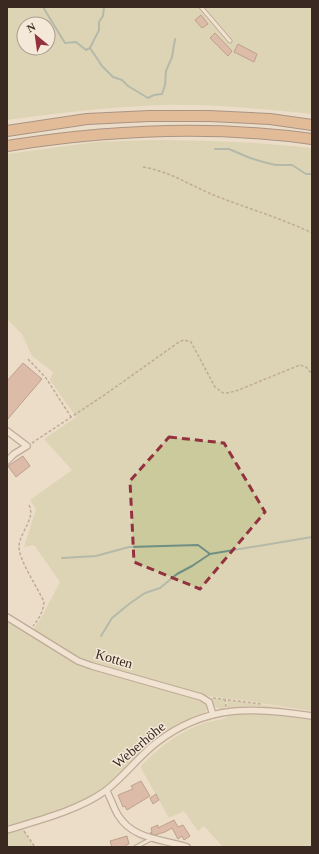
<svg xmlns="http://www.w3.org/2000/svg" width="319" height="854" viewBox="0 0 319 854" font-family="Georgia,serif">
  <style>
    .green { fill: #caca9d; fill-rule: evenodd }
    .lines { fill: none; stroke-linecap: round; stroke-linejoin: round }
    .stream { stroke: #708f83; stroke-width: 2 }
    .building { fill: #c89581; stroke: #855745 }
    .lane-casing { stroke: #876f5e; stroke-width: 5 }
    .street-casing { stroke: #876f5e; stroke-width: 8 }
    .highway-casing { stroke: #563e32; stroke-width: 12 }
    .path { stroke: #876f5e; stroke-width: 1.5; stroke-dasharray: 3 2; stroke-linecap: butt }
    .lane { stroke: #f7ebdb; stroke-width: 3 }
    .street { stroke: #f7ebdb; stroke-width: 5.5 }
    .highway { stroke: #d5935f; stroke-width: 10 }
    .marked { fill: none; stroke: #93323e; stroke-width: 3; stroke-dasharray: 8 5; stroke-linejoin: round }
    .labels { text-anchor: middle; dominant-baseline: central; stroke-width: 3; stroke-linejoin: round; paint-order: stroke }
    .street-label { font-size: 14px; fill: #392921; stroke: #f4e8d8 }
  </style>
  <rect width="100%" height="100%" fill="#ecddc8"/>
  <path class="green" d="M7 7H312V114C262 109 211 104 161 105 109 107 58 113 7 120ZM24 24H48V48H24Z
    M151 140C205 140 258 142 312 148V711L241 700 206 696 166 685 82 659 63 650 35 632 34 628 40 620 60 582 34 545 24 547 36 509 30 500 72 470 44 439 76 417 50 380 53 372 32 356 22 334 7 319V154L96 142Z
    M7 620 58 652 80 664 195 698 203 702 207 708 205 713 179 724 154 741 110 782 78 805 22 825 29 840 35 847H7Z
    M210 698 225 699V709C217 710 213 706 210 699Z
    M227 700 286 708V710L253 706 227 708Z
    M244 713 271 714 312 720V847H223L204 826 198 831 184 811 169 818 141 768V766C159 747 179 732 204 723 210 721 223 720 227 717L228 715Z
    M226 715 224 717C191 723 164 739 140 763L139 762C166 736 190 723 226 715Z"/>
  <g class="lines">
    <path class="stream" d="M43 7 65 43 76 42 86 50 90 48 102 66 113 77 122 80 128 86 148 98 154 95 162 94 165 85 166 71 172 57 175 39
      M90 48 99 30V22L103 16 104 7
      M215 149H229L250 158 267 163 276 165H292L306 174H312
      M62 558 96 556 129 547 198 545 210 554 312 537
      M101 636 112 618 129 604 145 593 160 588 177 574 192 566 210 554"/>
  </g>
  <path class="building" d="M201 15 208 24 202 28 195 20Z
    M215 33 232 51 228 56 210 38Z
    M238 44 257 54 254 62 234 52Z
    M23 363 42 379 7 420V381Z
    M23 456 30 466 16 477 8 466Z
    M141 781 150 796 127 810 125 806 123 807 118 795 133 789 131 786Z
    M156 794 159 800 153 804 150 798Z
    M174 820 178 827 183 825 190 836 184 840 182 836 178 839 172 828 165 832 155 835 150 833 152 832 151 828 158 825V828Z
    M127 836 129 844 126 845V847H112L110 841Z"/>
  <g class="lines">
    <g class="lane-casing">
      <path id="lane" d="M201 7 230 41
        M136 847 151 839"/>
    </g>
    <g class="street-casing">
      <path id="street" d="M7 431 27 446 14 454 7 461
        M7 617 78 661 92 666 201 697 209 702 213 715
        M106 790C111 798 113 807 118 815 133 840 163 839 187 847
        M7 830C39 820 79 810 105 791 124 777 138 757 156 743 206 704 254 707 312 716"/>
    </g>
    <g class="highway-casing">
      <path id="highway" d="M7 131 87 119 149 116H209L270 119 312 125
        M7 146C107 130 211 125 312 139"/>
    </g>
    <path class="path" d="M143 167C168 171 186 183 209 193 242 207 279 217 312 233
      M28 359 46 378 71 417
      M32 443 103 396 179 342 184 340 191 342 215 387 223 393H227L236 391 300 365 306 367 312 374
      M29 505C36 518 20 532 19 546 18 559 38 588 44 602 43 612 39 619 33 626
      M213 698 261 704
      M225 699 226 707
      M24 831 35 847"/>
    <use href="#lane" class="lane"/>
    <use href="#street" class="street"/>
    <use href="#highway" class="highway"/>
  </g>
  <path d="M0 0H319V854H0ZM169 437 224 443 265 512 200 589 134 562 130 481Z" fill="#ecddc8" fill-opacity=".55" fill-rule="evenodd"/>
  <path class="marked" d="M169 437 224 443 265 512 200 589 134 562 130 481Z"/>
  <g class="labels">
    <g class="street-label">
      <text transform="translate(114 659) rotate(16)">Kotten</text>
      <text transform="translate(139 745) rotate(-40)">Weberhöhe</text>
    </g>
  </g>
  <rect width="319" height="854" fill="none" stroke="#392921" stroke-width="16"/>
  <g transform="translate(36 36) rotate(331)"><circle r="19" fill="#f4e8d8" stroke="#a99c8f"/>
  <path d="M0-3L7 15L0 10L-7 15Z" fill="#93323e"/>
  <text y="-6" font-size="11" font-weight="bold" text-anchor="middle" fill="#392921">N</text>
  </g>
</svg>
